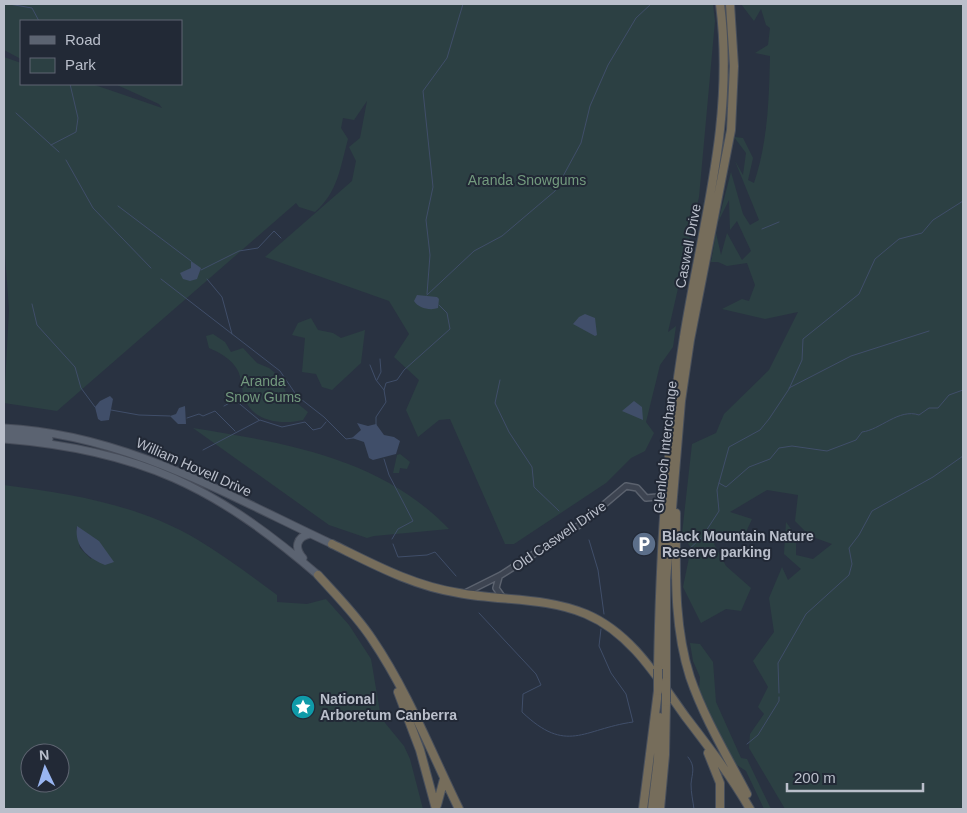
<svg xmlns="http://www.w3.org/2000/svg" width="967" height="813" viewBox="0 0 967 813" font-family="Arial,sans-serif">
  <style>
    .green { fill: #2c4043; fill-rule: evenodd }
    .water { fill: #404e69 }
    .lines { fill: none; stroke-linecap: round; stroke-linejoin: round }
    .stream { stroke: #404e69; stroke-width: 1 }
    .minor-casing { stroke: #5b626e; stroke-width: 8 }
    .major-casing { stroke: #474d5a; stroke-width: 9 }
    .highway-casing { stroke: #484f5b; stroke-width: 10 }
    .minor { stroke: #3d4451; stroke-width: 5 }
    .major { stroke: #5b6371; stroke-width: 7 }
    .highway { stroke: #766d5b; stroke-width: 8 }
    .highway-bridge-casing { stroke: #484f5b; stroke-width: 10; stroke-linecap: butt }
    .highway-bridge { stroke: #766d5b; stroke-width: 8 }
    .labels { text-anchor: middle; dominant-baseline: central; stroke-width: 4; stroke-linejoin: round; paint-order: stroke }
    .park-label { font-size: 14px; fill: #739a7e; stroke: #222936 }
    .street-label { font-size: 14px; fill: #babfcb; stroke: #222936 }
    .poi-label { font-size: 14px; font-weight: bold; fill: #babfcb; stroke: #222936; text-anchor: start }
  </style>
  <rect width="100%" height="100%" fill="#293241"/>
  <path class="green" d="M4 4H713L715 21 699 197 668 332 676 326 673 347 660 365 646 422 654 433 645 451 631 458 606 483 514 544H505L450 419 439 420 418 437 406 410 419 380 394 357 409 334 389 301 265 257 352 181 356 161 349 147 360 138 367 101 354 120 343 118 341 128 348 139C340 168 338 192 315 212L299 207 296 203 57 411 4 403 9 310 4 241V57L21 63V84H92L162 108 159 104 115 84H181V21H21V59L4 50Z
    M741 4H963V809H785L749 748 750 734 764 714 758 707 768 687 753 661 774 632 769 598 782 567 788 580 801 569 784 554 786 522 796 536V555L813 559 832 544 810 536 795 521 798 495 767 490 730 512 752 519 741 543 720 535 714 544 726 566 751 588 741 611 726 609 701 623 683 587 691 548 682 534 692 444 716 433 724 414 769 370 798 312 765 319 722 309 742 299 749 301 755 285 747 263 727 266 718 262H711L716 233 721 255 727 233 742 260 751 251 737 221 730 230 729 200 718 222 731 172 743 214 750 225 759 220 735 161 743 175 746 153 734 137 743 138 753 158 748 180 754 183C768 142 769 98 770 56L755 53 768 45 770 28 766 25 761 9 754 21Z
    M311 318 318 330 333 333 341 338 365 330 361 363 332 390 322 387 316 374 302 372 305 338 292 335 298 323Z
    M213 334 225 342 231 352 243 348 257 363 269 368 280 377 287 395 308 412 303 420C283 425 253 422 245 399 241 390 242 377 237 369 231 359 219 352 209 348L206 336Z
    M193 428C286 443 381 458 449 529L374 536 367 538 329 525Z
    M400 454 410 462 407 469 400 468 399 473H393L397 455Z
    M4 485C71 494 138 504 198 540 225 556 251 576 277 595V602L307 604 326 599 349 625 371 659 381 718 404 746 410 759 423 809H4ZM76 527 99 541 91 559 80 548ZM30 753H60V783H30Z
    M690 643 700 644 713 662 716 702 741 758 747 759 771 809H764L746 771 734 763 706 706 699 689 700 677 693 661Z"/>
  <path class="water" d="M191 261 201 268 197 279 190 281 183 279 180 273 191 268Z
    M417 295 437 297 439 299 438 308C430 311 418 308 414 301Z
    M585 314 595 318 597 335 595 336 573 324 579 317Z
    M110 396 113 399 109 420 101 421 98 419 95 407 100 401Z
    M634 401 642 407 643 420 622 411Z
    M185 406 186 424H178L170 416 176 414 179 408Z
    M357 423 368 426 376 424 384 435 394 437 400 441 396 454 373 460 369 458 364 442 352 438 361 430Z
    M77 526 99 541 114 562 105 565C88 558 74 547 77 526Z"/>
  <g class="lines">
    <path class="stream" d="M9 4 32 8 39 21
      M16 113 59 152
      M51 145 76 132 78 118 70 84
      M66 160 93 208 151 268
      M118 206 191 261
      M762 229 779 222
      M201 270 239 251 258 248 274 231 281 238
      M161 279 280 371 297 396 324 417 346 439 353 438
      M207 279 222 297 232 334
      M427 294 430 255 426 220 433 187 423 91 447 58 463 4
      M427 295 474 251 502 236 555 191 581 143 590 106 608 65 636 18 651 4
      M32 304 37 325 75 367 81 388 95 407
      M370 365 376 380 384 390
      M377 380 381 372 380 359
      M500 380 495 403 509 432 532 467 534 487 559 511
      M789 388 851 356 929 331
      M224 406 235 400 259 420
      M111 410 139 415 170 416
      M187 418 199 414 203 416 215 411 235 431
      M376 425V417L386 402 384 390 386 383 397 380 404 370 450 329 447 313 439 305
      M203 450 260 420 282 427 305 422 313 430 321 428 326 422
      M384 459 389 475 413 521 398 529 392 539
      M719 483 726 487 749 467 770 459 779 448 792 446 827 451 856 440 862 432C880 430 899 408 919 415L929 408H938L949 395 963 390
      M706 531 719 511 717 490 729 447 760 430 769 419 789 389 802 360 803 339 859 294 875 259 899 239 922 233 933 220 963 201
      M589 540 598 570 604 614
      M393 544 398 557 427 555 435 552 456 576
      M685 553 701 538
      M479 613 536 674 541 685 523 694 522 712C567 755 583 729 633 722L626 694 611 673 599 646 601 629
      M779 693 778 663 806 614 849 575 852 564 849 548 859 535 872 511 933 477 963 456
      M747 744 758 735 779 701V697
      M688 757C696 767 692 773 691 784 691 793 693 801 694 809"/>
    <g class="minor-casing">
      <path id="minor" d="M499 577 496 588 503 598
        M465 593 501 575 581 524 626 486 637 488 646 498 657 497 665 492"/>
    </g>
    <g class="major-casing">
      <path id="major" d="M4 428C124 434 225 494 332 544
        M4 434 49 439
        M4 439C140 450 216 487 318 575
        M303 558C294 548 296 537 310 534"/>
    </g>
    <g class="highway-casing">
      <path id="highway" d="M676 513C676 568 673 624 690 677 704 718 727 756 747 794
        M332 544C373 564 413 586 459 593 501 601 546 597 586 614 631 633 657 677 685 716 708 746 731 776 750 809
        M318 575C337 596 357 616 372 639 408 692 431 752 459 809
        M658 669C660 557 666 449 684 337 702 224 735 119 720 4
        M666 681V580L681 401 690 340 731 130 734 66 730 4
        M398 692 420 750 436 809
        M708 753 720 783V809
        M437 805 444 779
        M643 809 658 691
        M652 809 658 759 659 717
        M660 809 665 755 666 702"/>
    </g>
    <use href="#minor" class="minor"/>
    <use href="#major" class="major"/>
    <use href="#highway" class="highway"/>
    <g class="highway-bridge-casing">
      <path id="highway-bridge" d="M658 669V691
        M666 681V702"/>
    </g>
    <use href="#highway-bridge" class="highway-bridge"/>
  </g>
  <defs>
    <g id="parking-disc" transform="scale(1.25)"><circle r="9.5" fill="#5c6f8a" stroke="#222936"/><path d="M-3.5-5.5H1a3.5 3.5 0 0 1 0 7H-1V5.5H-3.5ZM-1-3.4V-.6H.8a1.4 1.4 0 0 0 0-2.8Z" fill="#fff"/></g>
    <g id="sight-disc" transform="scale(1.25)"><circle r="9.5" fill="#0f9aa8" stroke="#222936"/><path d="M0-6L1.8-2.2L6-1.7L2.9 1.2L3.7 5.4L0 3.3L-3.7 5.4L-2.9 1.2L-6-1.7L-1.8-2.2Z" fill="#fff"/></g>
  </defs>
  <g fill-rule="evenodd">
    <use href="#parking-disc" x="644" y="544"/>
    <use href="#sight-disc" x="303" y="707"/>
  </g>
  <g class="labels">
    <g class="park-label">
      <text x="527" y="180">Aranda Snowgums</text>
      <text x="263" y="381">Aranda<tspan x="263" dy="16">Snow Gums</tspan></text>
    </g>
    <g class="street-label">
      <text transform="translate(688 246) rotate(-79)">Caswell Drive</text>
      <text transform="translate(665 447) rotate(-84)">Glenloch Interchange</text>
      <text transform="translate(194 467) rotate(24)">William Hovell Drive</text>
      <text transform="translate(559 536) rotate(-35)">Old Caswell Drive</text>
    </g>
    <g class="poi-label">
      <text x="662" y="536">Black Mountain Nature<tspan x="662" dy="16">Reserve parking</tspan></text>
      <text x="320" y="699">National<tspan x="320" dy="16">Arboretum Canberra</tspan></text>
    </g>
  </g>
  <rect width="967" height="813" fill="none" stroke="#babfcb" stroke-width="10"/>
  <rect x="20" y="20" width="162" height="65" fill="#222936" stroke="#5f6572"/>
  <rect x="30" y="36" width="25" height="8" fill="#5b6371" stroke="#5f6572"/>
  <text x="65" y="45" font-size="15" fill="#babfcb">Road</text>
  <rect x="30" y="58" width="25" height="15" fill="#2c4043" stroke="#5f6572"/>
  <text x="65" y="70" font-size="15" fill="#babfcb">Park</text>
  <g transform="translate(45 768) rotate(356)"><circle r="24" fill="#222936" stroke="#5f6572"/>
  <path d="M0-4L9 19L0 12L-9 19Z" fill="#99b5f1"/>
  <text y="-8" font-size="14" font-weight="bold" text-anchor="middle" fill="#babfcb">N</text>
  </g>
  <path d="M787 783v8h136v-8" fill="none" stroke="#babfcb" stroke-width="2.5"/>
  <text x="794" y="783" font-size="15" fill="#babfcb" stroke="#222936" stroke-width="4" paint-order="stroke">200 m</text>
</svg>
